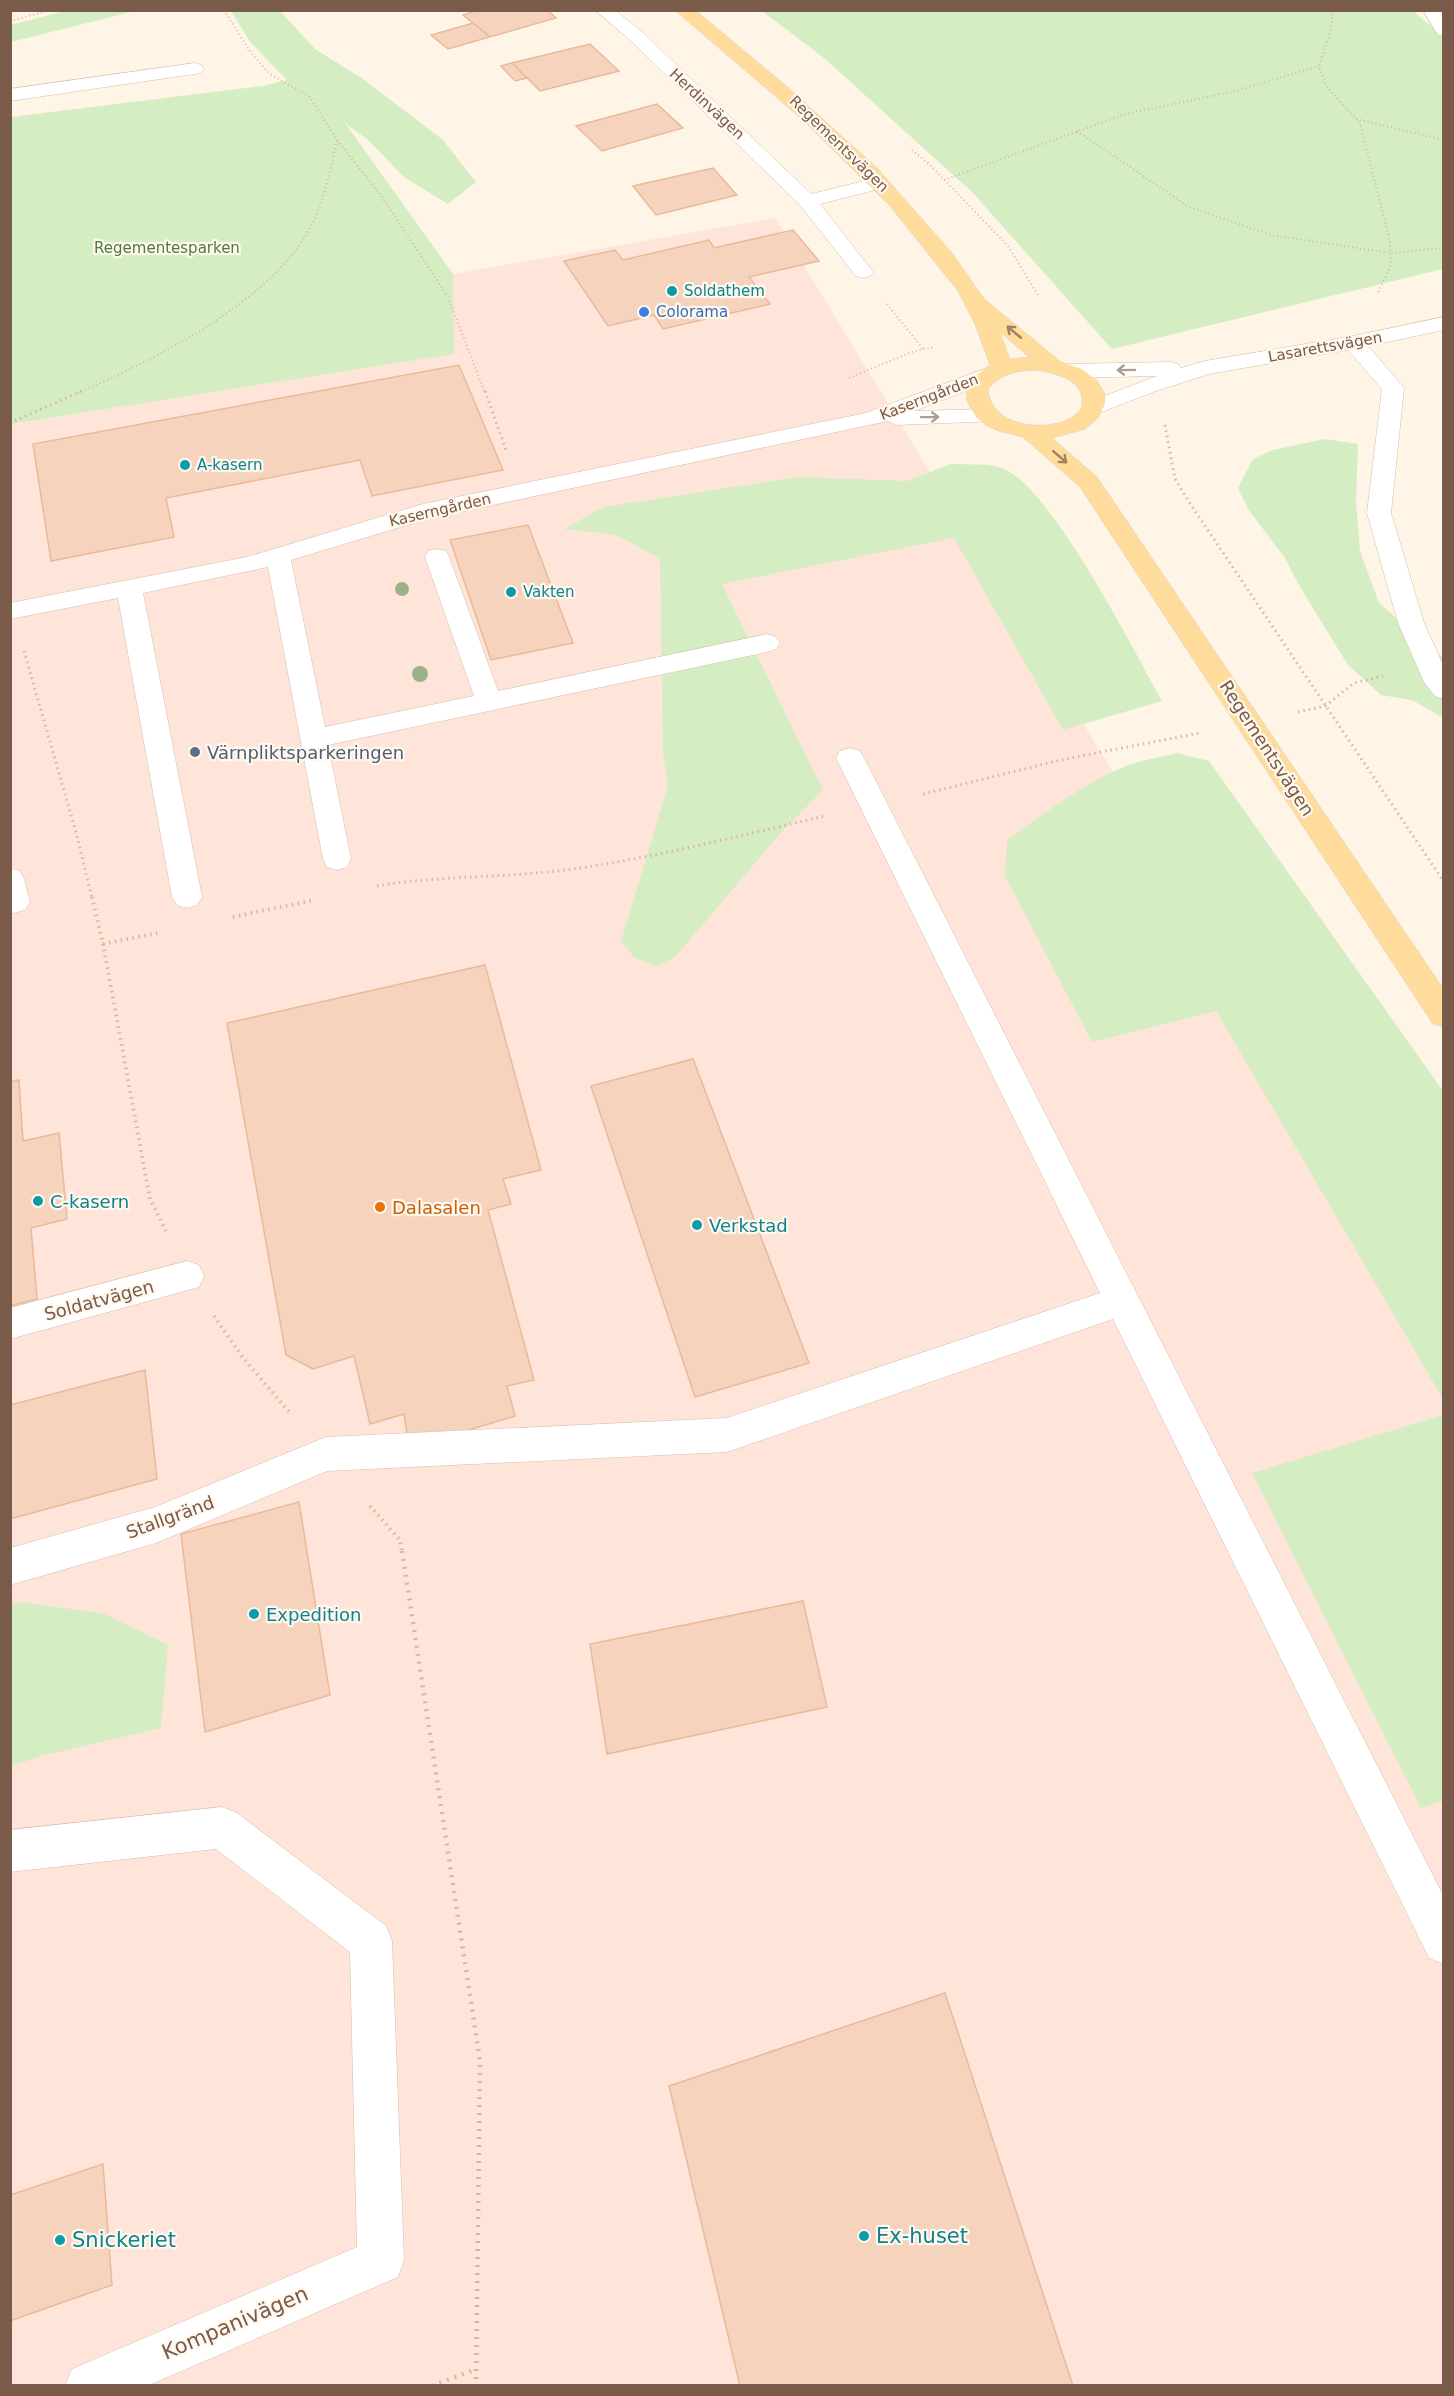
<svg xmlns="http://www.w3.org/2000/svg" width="1454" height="2396" viewBox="0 0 1454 2396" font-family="'DejaVu Sans',sans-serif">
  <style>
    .commercial { fill: #ffe5d9 }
    .green { fill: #d4edc3 }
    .building { fill: #f6d3bc; stroke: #eab99b; stroke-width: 1.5 }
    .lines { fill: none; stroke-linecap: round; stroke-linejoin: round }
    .minor-casing { stroke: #d4beae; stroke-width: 1 }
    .major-casing { stroke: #dcd4cf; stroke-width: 1 }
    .path-far3 { stroke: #dbb69e; stroke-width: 2; stroke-dasharray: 1 3; stroke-linecap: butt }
    .path-far2 { stroke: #dbb69e; stroke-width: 3; stroke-dasharray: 1.5 4; stroke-linecap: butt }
    .path-far1 { stroke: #dbb69e; stroke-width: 4; stroke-dasharray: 1.5 4.5; stroke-linecap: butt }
    .path { stroke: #dbb69e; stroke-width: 4.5; stroke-dasharray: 2 6; stroke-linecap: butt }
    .minor { fill: #fff; fill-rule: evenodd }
    .major { fill: #ffdb9c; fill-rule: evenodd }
    .tree { fill: #9db188 }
    .oneway { stroke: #a28161 }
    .oneway2 { stroke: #af9c91 }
    .culture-dot { fill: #0f9aa8; stroke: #fff8ee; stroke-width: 2 }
    .shop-dot { fill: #3f7fe0; stroke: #fff8ee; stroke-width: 2 }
    .service-dot { fill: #5c6f8a; stroke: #fff8ee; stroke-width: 2 }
    .food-dot { fill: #e8710a; stroke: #fff8ee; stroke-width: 2 }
    .labels { text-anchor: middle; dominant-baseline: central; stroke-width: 4.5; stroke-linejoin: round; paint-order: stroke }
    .far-street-label { font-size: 15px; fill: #7a5a48; stroke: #fff8ee }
    .far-park-label { font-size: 15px; fill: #4e7a3c; stroke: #fff8ee }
    .far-culture-label { font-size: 15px; fill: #0d838f; stroke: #fff8ee; text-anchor: start }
    .far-shop-label { font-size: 15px; fill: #366cbe; stroke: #fff8ee; text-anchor: start }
    .street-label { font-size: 18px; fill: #7a5a48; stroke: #fff8ee }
    .service-label { font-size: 18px; fill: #4e5e75; stroke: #fff8ee; text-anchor: start }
    .culture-label { font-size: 18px; fill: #0d838f; stroke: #fff8ee; text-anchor: start }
    .food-label { font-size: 18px; fill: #c56008; stroke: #fff8ee; text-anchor: start }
    .near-culture-label { font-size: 21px; fill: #0d838f; stroke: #fff8ee; text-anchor: start }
    .near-street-label { font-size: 21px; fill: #7a5a48; stroke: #fff8ee }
  </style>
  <rect width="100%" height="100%" fill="#fef5e6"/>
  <path class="commercial" d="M775 218 1443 1314V2385L11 2386V424L453 354V274Z"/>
  <path class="green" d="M65 11V10L135 11 11 42V25Z
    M231 11H280L315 49 363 79 443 140 476 182 448 204 404 177 368 140 345 123 453 274 454 354 11 424V117L263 86 287 80 251 43Z
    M762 11H1415V13L1443 36V269L1112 349 973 193 824 58Z
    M1325 439 1358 444 1356 501 1360 551 1379 603 1443 658V715L1440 716 1412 700 1381 695 1348 665 1300 587 1285 558 1248 509 1238 488 1253 459 1273 450Z
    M951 464C965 465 990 463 1002 468 1051 486 1134 651 1162 701L1063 730 954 538 722 584 823 790 778 836 676 956 658 966 635 958 621 941 668 786 663 752 660 559 617 535 564 529 604 507 797 477 907 481Z
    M1177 753 1209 761 1443 1091V1399L1216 1011 1092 1042 1005 876 1007 840C1046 812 1086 781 1131 764 1146 759 1162 757 1177 753Z
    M1443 1415V1801L1421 1808 1252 1473Z
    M18 1602 102 1613 168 1645 161 1728 41 1756 11 1766 10 1604Z"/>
  <path class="building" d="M479 10H547L556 18 490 37 463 15Z
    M473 23 490 37 448 49 431 35Z
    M590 44 619 71 540 91 512 63Z
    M512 63 527 78 515 81 501 66Z
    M657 104 683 128 602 151 576 126Z
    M713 168 737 195 656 215 633 186Z
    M793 230 819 261 749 277 770 304 663 329 654 315 608 326 564 261 615 250 623 260 709 240 714 248Z
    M459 365 503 470 372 496 360 460 166 498 174 537 51 561 33 444Z
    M528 525 573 643 491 660 450 540Z
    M485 965 541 1170 503 1179 511 1204 488 1210 534 1380 507 1386 515 1416 409 1448 404 1414 370 1424 354 1356 313 1369 286 1355 227 1023Z
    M693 1059 809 1363 695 1397 591 1086Z
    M19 1080 23 1141 59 1133 67 1219 31 1228 37 1299 10 1306V1082Z
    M145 1370 157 1479 10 1519V1405Z
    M299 1502 330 1695 205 1732 181 1534Z
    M803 1601 827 1707 607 1754 590 1644Z
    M945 1993 1073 2386H740L669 2086Z
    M103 2164 112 2285 10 2321V2195Z"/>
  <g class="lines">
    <g class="minor-casing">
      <path id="minor" d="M595 10H615L642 32 811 194 880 177 887 179 890 183 887 187 820 204 870 268 873 272 870 276 863 278 856 276 800 205 630 40Z
        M1423 10H1440L1444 16V36L1438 35Z
        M195 63 201 65 204 69 201 73 10 101V89Z
        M1444 317V330L1368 346 1404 388 1391 513 1424 623 1444 667V699L1435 696 1424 682 1398 623 1367 513 1382 389 1348 350 1209 374 1153 392 1094 415 1086 413 1083 408 1086 403 1157 376 1069 378 1061 376 1058 371 1061 366 1069 364 1170 362 1178 364 1181 368 1205 361 1353 336Z
        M987 368 995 370 998 375 995 380 914 411 989 409 997 411 1000 416 997 421 897 425 888 421 427 519 291 560 325 727 474 696 425 557 428 551 437 549 446 551 449 557 498 691 767 634 776 637 780 643 776 649 767 652 328 745 351 859 347 867 337 870 327 867 323 859 268 567 143 593 202 897 197 905 187 908 177 905 172 897 118 598 10 619V603L247 557 423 504 866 413Z
        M850 748 860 751 864 758 1444 1897V1964L1429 1958 1113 1319 727 1452 327 1471 156 1543 10 1585V1548L155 1507 326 1437 727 1418 1100 1293 836 758 840 751Z
        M10 868 20 871 24 879 30 902 25 910 10 914Z
        M187 1261 199 1265 204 1276 199 1287 10 1339V1308Z
        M222 1807 237 1813 386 1926 392 1941 404 2260 398 2277 147 2386H65L72 2369 357 2247 350 1952 216 1849 10 1872V1830Z"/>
    </g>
    <g class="major-casing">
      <path id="major" d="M675 10H695L785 85 877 168 952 253 984 299 1061 362 1082 369 1097 381 1105 394V404L1098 418 1085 429 1052 438 1097 477 1444 990V1027L1433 1024 1080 487 1023 437 999 431 986 425 976 417 967 401 966 388 975 376 990 365 975 324 958 291 891 207 803 120ZM1000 332 1029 357 1010 359ZM1036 370C1054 373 1082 379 1082 400 1083 408 1080 412 1074 416 1048 434 989 427 988 389 1002 373 1016 371 1036 370Z"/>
    </g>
    <path class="path-far3" d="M224 10 251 53 270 74 309 96 337 140 382 197 448 297 485 393
      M1333 10 1331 29 1319 66 1326 86 1360 123 1390 242 1391 265 1378 293
      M10 21 51 10
      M1356 119 1444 140
      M1077 131 1189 207 1271 235 1390 253 1444 248
      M912 150 930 165 1008 246 1038 295
      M944 180 1125 114 1232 92 1319 66
      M887 304 923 349
      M849 378 912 352 935 347
      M78 393C155 359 268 304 310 228 325 201 330 169 337 140"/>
    <path class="path-far2" d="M485 391 506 450
      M10 423 82 391
      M1165 425 1175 479 1189 502 1444 882
      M24 651 77 836 92 899
      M1298 712 1325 706 1354 683 1383 676
      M923 794 1065 759 1200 733
      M377 886C442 875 508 878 573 869 658 857 742 835 825 816"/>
    <path class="path-far1" d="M92 897 103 944 150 1199 166 1231
      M233 917 314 900
      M103 944 158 933
      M214 1316 244 1359 291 1414
      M370 1506 400 1540 402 1552"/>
    <path class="path" d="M402 1551 480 2061 476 2386
      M432 2386 476 2369"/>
    <use href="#minor" class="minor"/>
    <use href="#major" class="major"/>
  </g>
  <g class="tree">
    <circle cx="402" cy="589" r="7"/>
    <circle cx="420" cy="674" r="8"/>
  </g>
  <defs><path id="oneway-shaft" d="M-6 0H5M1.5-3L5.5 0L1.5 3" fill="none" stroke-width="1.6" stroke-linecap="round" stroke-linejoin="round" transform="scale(1.5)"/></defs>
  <g class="oneway">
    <use href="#oneway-shaft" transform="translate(1014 332) rotate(-140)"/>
    <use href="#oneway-shaft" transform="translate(1060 457) rotate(41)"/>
  </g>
  <g class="oneway2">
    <use href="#oneway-shaft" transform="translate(1126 370) rotate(179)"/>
    <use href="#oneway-shaft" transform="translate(930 417) rotate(-1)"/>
  </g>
  <g class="culture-dot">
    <circle cx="672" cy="291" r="6"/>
    <circle cx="185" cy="465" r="6"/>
    <circle cx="511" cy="592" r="6"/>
    <circle cx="38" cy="1201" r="6"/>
    <circle cx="697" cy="1225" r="6"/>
    <circle cx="254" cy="1614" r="6"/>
    <circle cx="864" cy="2236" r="6"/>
    <circle cx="60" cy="2240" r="6"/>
  </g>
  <circle class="shop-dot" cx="644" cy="312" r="6"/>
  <circle class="service-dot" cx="195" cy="752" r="6"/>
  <circle class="food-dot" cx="380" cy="1207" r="6"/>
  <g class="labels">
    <g class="far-street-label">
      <text transform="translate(707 104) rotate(43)">Herdinvägen</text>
      <text transform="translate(839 144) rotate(44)">Regementsvägen</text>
      <text transform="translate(1325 347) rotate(-10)">Lasarettsvägen</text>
      <text transform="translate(929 397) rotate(-21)">Kaserngården</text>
      <text transform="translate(440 510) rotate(-13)">Kaserngården</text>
    </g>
    <g class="far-park-label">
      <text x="167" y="248">Regementesparken</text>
    </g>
    <g class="far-culture-label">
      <text x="684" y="291">Soldathem</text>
      <text x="197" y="465">A-kasern</text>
      <text x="523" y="592">Vakten</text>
    </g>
    <g class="far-shop-label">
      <text x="656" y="312">Colorama</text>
    </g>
    <g class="street-label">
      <text transform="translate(1267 748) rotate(57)">Regementsvägen</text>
      <text transform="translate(99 1300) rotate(-15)">Soldatvägen</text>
      <text transform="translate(170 1517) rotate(-20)">Stallgränd</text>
    </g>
    <g class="service-label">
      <text x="207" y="752">Värnpliktsparkeringen</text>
    </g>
    <g class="culture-label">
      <text x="50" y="1201">C-kasern</text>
      <text x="709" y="1225">Verkstad</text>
      <text x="266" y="1614">Expedition</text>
    </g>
    <g class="food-label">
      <text x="392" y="1207">Dalasalen</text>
    </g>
    <g class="near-culture-label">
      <text x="876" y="2236">Ex-huset</text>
      <text x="72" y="2240">Snickeriet</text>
    </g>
    <g class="near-street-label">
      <text transform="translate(235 2323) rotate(-23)">Kompanivägen</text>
    </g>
  </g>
  <rect width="1454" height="2396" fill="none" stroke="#7a5a48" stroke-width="24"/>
</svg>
